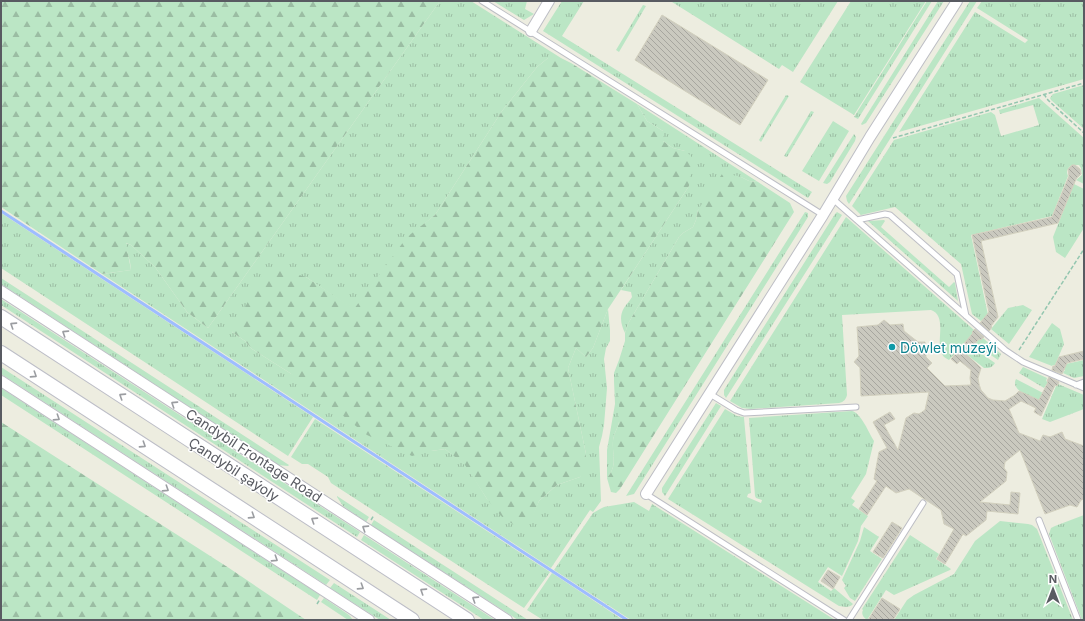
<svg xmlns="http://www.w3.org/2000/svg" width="1085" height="621" viewBox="0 0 1085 621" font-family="Inter,sans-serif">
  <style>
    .grass { fill: url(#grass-tufts) }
    .forest { fill: url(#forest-firs) }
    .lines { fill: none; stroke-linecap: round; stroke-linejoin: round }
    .stream { stroke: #9ebdff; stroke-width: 3 }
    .building { fill: url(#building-back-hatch); stroke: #d2d0be }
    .lane-casing { stroke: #bdbec5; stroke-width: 7 }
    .street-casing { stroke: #bdbec5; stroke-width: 12 }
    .secondary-casing { stroke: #bdbec7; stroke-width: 16 }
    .path { stroke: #93c6af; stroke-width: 1.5; stroke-dasharray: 4 2; stroke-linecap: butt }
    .lane { stroke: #fff; stroke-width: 5 }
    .street { stroke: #fff; stroke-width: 10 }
    .secondary { stroke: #fff; stroke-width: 14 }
    .oneway { stroke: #9b9da1 }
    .culture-dot { fill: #0f9aa8; stroke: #fff; stroke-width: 1.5 }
    .labels { text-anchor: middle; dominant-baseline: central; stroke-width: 3; stroke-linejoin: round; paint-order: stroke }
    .culture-label { font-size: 14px; fill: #0d838f; stroke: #fff; text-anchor: start }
    .street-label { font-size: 14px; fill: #595b62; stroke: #fff }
  </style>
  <defs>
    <pattern id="grass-tufts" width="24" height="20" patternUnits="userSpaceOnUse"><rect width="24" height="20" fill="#bbe6c5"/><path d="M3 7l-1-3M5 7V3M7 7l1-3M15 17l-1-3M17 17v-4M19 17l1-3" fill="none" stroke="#9bbda3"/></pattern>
    <pattern id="forest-firs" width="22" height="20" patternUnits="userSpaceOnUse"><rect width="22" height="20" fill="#bbe6c5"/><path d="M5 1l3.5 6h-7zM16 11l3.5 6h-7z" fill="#9bbda3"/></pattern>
    <pattern id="building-back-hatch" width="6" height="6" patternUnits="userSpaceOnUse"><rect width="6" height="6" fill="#cac9bf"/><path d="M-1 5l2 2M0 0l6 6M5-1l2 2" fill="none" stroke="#a7a69f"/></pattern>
  </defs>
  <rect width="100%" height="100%" fill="#edede0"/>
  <path class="grass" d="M440 1H471L561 58H548L537 67 502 111 435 215 407 238 354 310 306 277 232 332 245 341 252 349 290 373 431 451 445 449 466 465 487 499 531 519 539 501 557 485 580 477 586 454 568 368 576 348 586 357 593 348 608 309 610 330V341L606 348 604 359 607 388 604 425 602 436 599 447 601 501 593 512 590 510 551 568 102 274 131 270 130 262 125 243 131 245 155 267 187 312 208 328Z
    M493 1H527L525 9 534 14 524 20Z
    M562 1H584L562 36 812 192 808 198 543 31Z
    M672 1H838L793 72 782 65 779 69 672 2Z
    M851 1H926L854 115 800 82Z
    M927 1H932L858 119 854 117Z
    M938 1H944L866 123 862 125 861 124Z
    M970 1H977L849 204 847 201 846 196Z
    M982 1H1084V79L899 132 975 12 1025 43 1028 40 977 8Z
    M643 5 646 6 619 52 616 50Z
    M1084 85V129L1051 100 1050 98 1053 94Z
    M786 95 789 96 761 142 759 140Z
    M1039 98 1084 138V184L1076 180 1082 175 1081 168 1079 165H1072C1067 168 1066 171 1068 176L1052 216 971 235 988 315 981 321 972 314 961 264 895 207 861 215 852 206 894 140 991 112 995 115 1001 136 1039 125 1033 105 1000 114 999 110Z
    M637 104 758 182 749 181 739 176 698 210 696 220 693 227 683 233 679 237 629 322 625 333C621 325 619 316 624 308 626 304 630 301 632 297L631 292 621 290 689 186 685 151 673 148 663 141V131L647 121Z
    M811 111 814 112 787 157 784 156Z
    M833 121 849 131 819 181 802 171Z
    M854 134 856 137 855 141 830 182 827 184 823 183Z
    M1074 184 1084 189V228L1065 258 1056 252 1053 237Z
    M805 212 808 213V217L634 494 626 496Z
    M837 212 842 215 726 398 724 395V390L835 214Z
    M1 213 313 417 288 456 1 268Z
    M846 217 974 330 972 332 973 333 949 360C946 358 943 357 942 354 935 343 948 316 931 310L842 315 847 395C846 399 844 402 839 403L751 409 742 408 730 401Z
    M884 220 885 221 881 227 949 287 954 282 955 283 958 301 868 221Z
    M1 278 289 465 288 466 278 465 1 284Z
    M1 299 360 532 357 537 1 305Z
    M1023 305 1032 310 1009 344 991 329 1008 308Z
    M1052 323 1060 329 1064 344 1055 365H1053L1052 366 1029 357Z
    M983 338 1001 354 998 360 975 344 979 339 981 340Z
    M972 347 995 363C992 368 989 368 984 368L966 354Z
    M619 360V422C618 427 613 436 613 441 612 456 618 465 607 478V450L615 404 614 381V373Z
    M1084 360V376L1074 378 1063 373 1065 370 1063 369 1066 364Z
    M1 367 330 580 326 585 1 374Z
    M1023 367 1047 378 1046 381 1048 382 1044 388 1019 373Z
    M1016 379 1043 393 1039 400C1031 396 1010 391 1016 379Z
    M1058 384 1084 395V409L1050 422 1042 419 1056 386H1057Z
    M1 388 320 595 317 600 1 395Z
    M716 403 721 406 665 496 662 492V488Z
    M725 409 737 416 744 417V418L751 493 748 494 747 497 761 503 762 500 756 498 755 496 749 418 852 411C861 413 869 433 874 441L866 474 851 498 855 501 852 505 868 516 861 526 858 541 842 576 828 567 818 582 831 591 834 588 853 604C849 608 845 607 839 606L668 499Z
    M315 419 550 572 524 608 331 483 328 477 308 464H302L291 457Z
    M337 496 369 517 366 522 343 506 337 497Z
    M634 502 649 511 652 504 835 620H631L554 570 593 513 600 509 604 507Z
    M1084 515V620H1082L1049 534 1051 528 1055 526Z
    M374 520 528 620H518L371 525Z
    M1000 521 1028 524 1032 525 1037 529 1073 620H894L907 600 914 595 954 574 975 541Z
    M864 527 879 537 870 551 882 559 855 601 850 598 844 588 846 586 842 580 860 541Z
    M364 535 495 620H484L361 540Z
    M910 535 939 554 936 559 951 569 950 570 894 595 886 590 867 620C863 617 861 614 863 610L862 609Z
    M552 573 623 620H543L527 610Z
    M334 583 391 620H380L330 588Z
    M324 598 349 615 353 620H348L321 602Z"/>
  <path class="forest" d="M1 1H440L208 328 187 312 155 267 131 245 126 243 131 270 102 274 1 207Z
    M548 58H561L571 63 637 104 647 121 663 131V141L673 148 685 151 691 156V166L689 186 636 267 608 309 593 348 586 357 576 348 568 368 586 454 585 470 580 477 557 485 539 501 532 519 514 525 501 516 487 499 465 465 445 449 431 451 412 456 367 435 290 373 252 349 245 341 232 332 261 277 279 269 306 277 354 309 407 237 435 215 502 111 537 67Z
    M722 174 739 176 749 181 758 182 790 203 794 212 620 489 616 493 611 492 607 478C618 465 612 456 613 441 613 436 618 427 619 422V360L625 341V333L629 322 679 237 683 233 693 227 696 220 698 210Z
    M1 422 229 568 306 620H1Z"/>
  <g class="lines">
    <path class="stream" d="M1 211 627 620"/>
  </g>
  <path class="building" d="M662 15 768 80 740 125 635 60Z
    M1072 165H1075L1080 169 1081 174 1076 179 1058 223 981 241 998 317 991 326 992 327 989 331 980 323 989 312 972 235 1052 217 1069 176 1068 169Z
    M884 320 890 325 903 324 904 331 918 342H925L926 357 932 363 927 368 945 386 971 385 970 378 971 370 960 361 957 364 951 359 973 333 972 332 975 329 984 337 981 340 979 339 966 354 981 368 978 378 979 384 981 390 988 398 993 400 1005 401 1015 395 1019 391 1039 400 1048 382 1047 381 1049 377 1059 382 1057 386 1055 385 1041 416 1034 412 1036 408 1021 401 1009 409 1019 433 1040 441 1043 435 1050 437 1062 432 1065 439 1084 446V499L1081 500 1077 507 1070 505 1045 514 1020 450 1005 462 1004 468 1007 472 1006 481 980 502 1010 505 1011 492 1020 493 1018 514 987 511 986 520 966 536 963 534 945 564 937 559 954 529 944 524 941 510 909 489 896 493 886 486 867 515 859 509 877 481 874 479 879 452 887 448 873 422 890 412 895 419 884 425 898 450 906 418 914 413 919 414 925 410 929 392 861 396 860 368 854 362 859 356 857 327 878 325Z
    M1084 351V359L1067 363 1062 374 1052 370 1053 366H1055L1059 357Z
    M892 522 902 528 883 558 873 552Z
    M828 570 840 577 833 589 821 581Z
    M882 598 900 609 893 620H868Z"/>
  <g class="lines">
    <g class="lane-casing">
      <path id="lane" d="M482 1 823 215
        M833 199 1005 350 1023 362 1084 388
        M857 220 885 214 890 215 957 274 966 316
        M1076 385 1084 382
        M710 394 736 410 744 413 856 407
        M646 494 844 620
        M1039 520 1078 620
        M849 620 923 503"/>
    </g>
    <g class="street-casing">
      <path id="street" d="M531 31 549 1
        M1 291 507 620
        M1 381 369 620
        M646 494 823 215 870 137 957 1"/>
    </g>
    <g class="secondary-casing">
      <path id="secondary" d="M1 317 467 620
        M1 353 412 620"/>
    </g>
    <path class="path" d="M1044 94 1047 99 1050 102 1084 133
      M893 138 1084 83
      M1019 350 1084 249
      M371 520 374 515
      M317 604 320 599"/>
    <use href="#lane" class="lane"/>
    <use href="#street" class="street"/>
    <use href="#secondary" class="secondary"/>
  </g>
  <defs><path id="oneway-chevron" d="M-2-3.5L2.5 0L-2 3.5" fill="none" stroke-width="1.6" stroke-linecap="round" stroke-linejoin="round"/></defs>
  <g class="oneway">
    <use href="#oneway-chevron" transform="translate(13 325) rotate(-147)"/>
    <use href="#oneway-chevron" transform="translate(65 333) rotate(-147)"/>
    <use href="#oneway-chevron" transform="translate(34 375) rotate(33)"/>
    <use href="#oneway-chevron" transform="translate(122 396) rotate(-147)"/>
    <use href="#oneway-chevron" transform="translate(174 404) rotate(-147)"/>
    <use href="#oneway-chevron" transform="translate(57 418) rotate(33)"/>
    <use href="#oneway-chevron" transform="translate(143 445) rotate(33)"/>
    <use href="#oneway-chevron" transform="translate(166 489) rotate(33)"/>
    <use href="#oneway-chevron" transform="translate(252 516) rotate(33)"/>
    <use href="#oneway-chevron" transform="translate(314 520) rotate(-147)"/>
    <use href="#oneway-chevron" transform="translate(365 528) rotate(-147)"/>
    <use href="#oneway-chevron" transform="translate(275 559) rotate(33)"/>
    <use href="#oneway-chevron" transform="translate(361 587) rotate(33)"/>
    <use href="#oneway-chevron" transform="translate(423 591) rotate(-147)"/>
    <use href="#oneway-chevron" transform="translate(475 599) rotate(-147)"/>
  </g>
  <circle class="culture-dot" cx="892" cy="347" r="4"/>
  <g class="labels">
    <g class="culture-label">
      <text x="900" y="347">Döwlet muzeýi</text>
    </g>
    <g class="street-label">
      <text transform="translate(254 455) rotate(33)">Candybil Frontage Road</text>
      <text transform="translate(234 469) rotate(33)">Çandybil şaýoly</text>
    </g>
  </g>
  <rect width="1085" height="621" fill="none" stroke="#595b62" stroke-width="4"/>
  <g transform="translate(1053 589)" stroke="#ffffff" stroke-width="3" paint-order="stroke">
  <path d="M0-3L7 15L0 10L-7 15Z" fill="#595b62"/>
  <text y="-6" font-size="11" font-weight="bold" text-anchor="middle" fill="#595b62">N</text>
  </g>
</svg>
